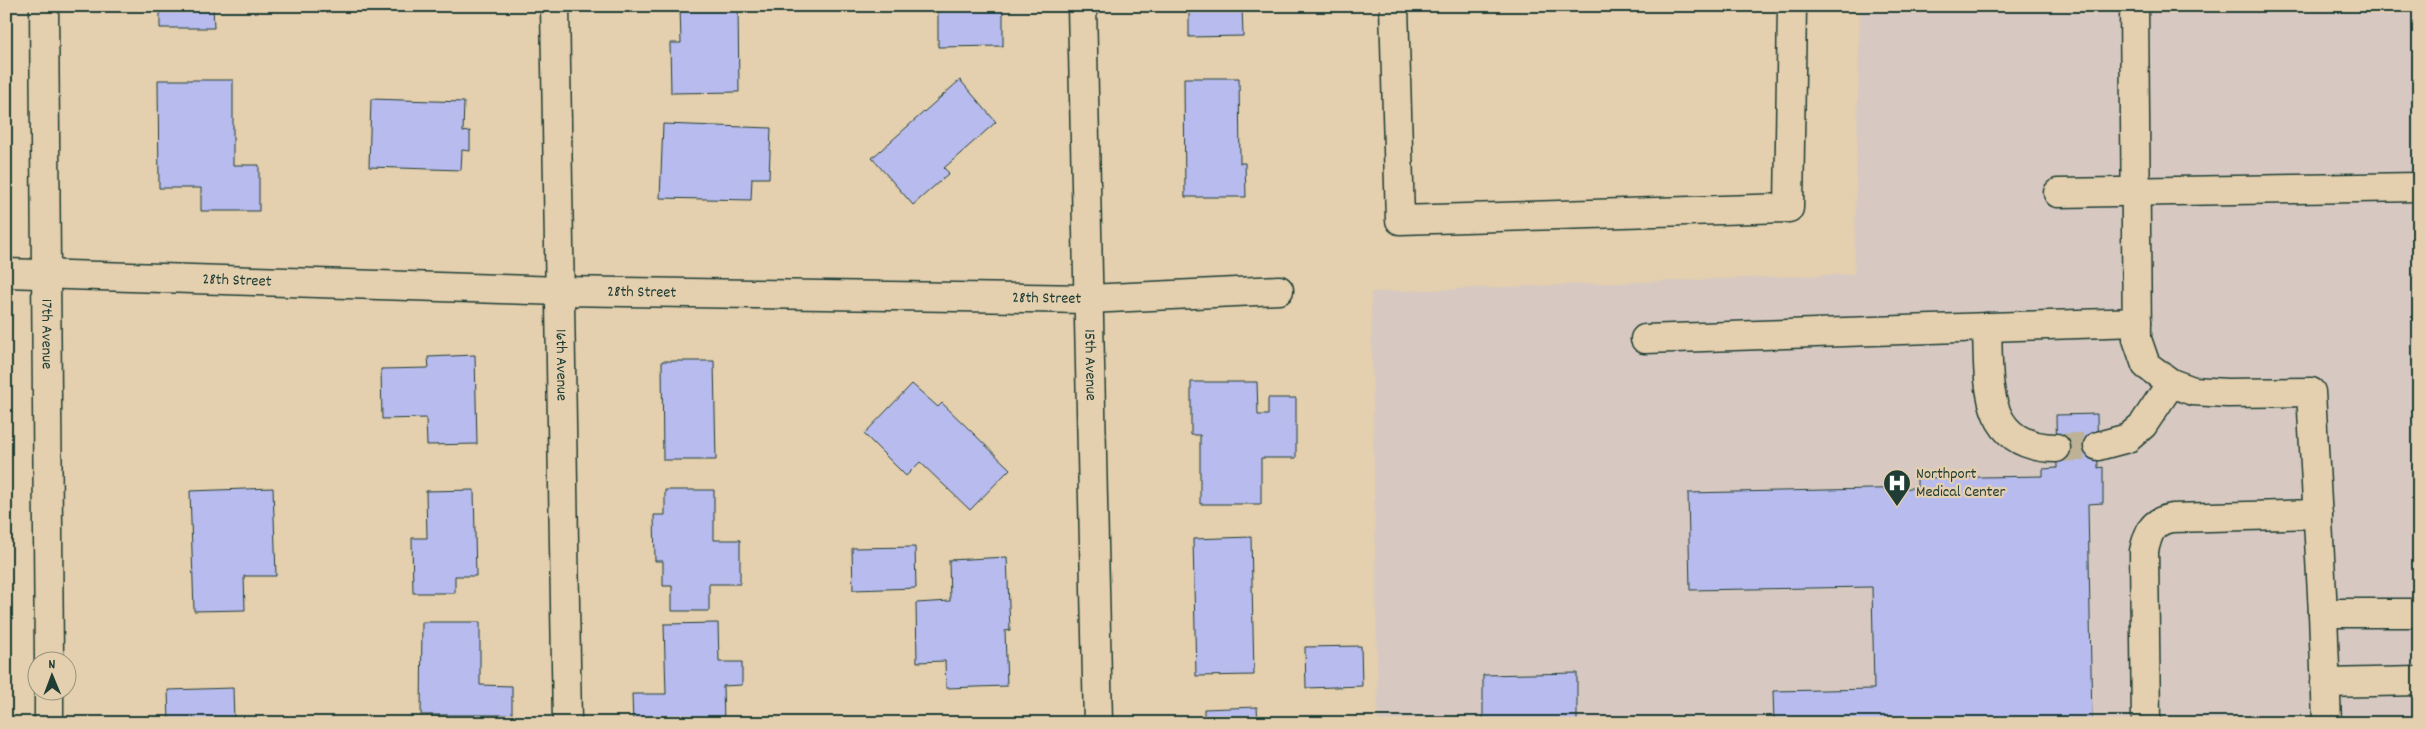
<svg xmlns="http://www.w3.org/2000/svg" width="2425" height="729" viewBox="0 0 2425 729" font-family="Dekko,sans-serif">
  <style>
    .built { fill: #d7c9c1 }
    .building { fill: #b8bbed; stroke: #1f3d34 }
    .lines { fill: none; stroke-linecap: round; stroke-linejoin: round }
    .minor-tunnel { stroke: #bdb296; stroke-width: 28; stroke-dasharray: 28 14; stroke-linecap: butt }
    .minor-casing { stroke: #1f3d34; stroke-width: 31 }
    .minor { stroke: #e4cfae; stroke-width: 28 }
    .labels { text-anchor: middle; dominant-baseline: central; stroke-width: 4.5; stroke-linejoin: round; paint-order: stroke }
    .street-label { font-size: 16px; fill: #1f3d34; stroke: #e4cfae }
    .poi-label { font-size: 16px; fill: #1f3d34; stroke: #e4cfae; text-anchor: start }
  </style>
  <rect width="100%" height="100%" fill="#e4cfae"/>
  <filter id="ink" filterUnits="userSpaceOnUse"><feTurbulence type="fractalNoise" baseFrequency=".02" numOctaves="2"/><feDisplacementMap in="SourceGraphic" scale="10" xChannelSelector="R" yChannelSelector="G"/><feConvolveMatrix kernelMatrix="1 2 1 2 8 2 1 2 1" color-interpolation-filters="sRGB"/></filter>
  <g filter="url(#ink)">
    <path class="built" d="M1860 6H2419V723H1378L1371 292 1854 274Z"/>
    <path class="building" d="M160 6H213L214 28H160Z
      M680 6H738L739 92 671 93 670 43H681Z
      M938 6H1012H1003V46L938 47Z
      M1189 6H1242L1243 36 1189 37Z
      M1184 78H1239L1240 163H1245L1246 197H1185Z
      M158 80H233V165H259V211H201V188H159Z
      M960 80 996 122 944 168 949 173 913 205 872 158Z
      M371 99 464 102 463 132 470 131V151L462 150 461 170 369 167Z
      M663 124 771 128 769 178H752L751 200 660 198Z
      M475 355 477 444 427 445 426 418 382 419 381 369 429 368 428 357Z
      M662 361H714L716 460H663Z
      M1191 382H1257L1258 415H1268V398H1296V458H1261V504H1200V435H1191Z
      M912 384 938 407 942 403 1010 469 970 510 920 462 906 476 864 434Z
      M2097 414 2098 468 2103 467V503L2088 504 2092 723H1774L1773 691 1874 689 1872 587 1690 590 1688 493 1917 488V478L2043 476V469L2057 468 2056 415Z
      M273 488 276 576H244L245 610 194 611 190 491Z
      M474 490 476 576H455V593H413L412 538H427L426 491Z
      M665 490H714V540H740V584H709V611H672V586H663V561H655L654 515H665Z
      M1251 537 1254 675 1196 676 1193 539Z
      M915 547 916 588 853 590 852 548Z
      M1007 557 1010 630 1005 631 1007 686 946 688 945 661 917 662 916 603 950 601 949 560Z
      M422 622H480V685L512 686V715H421Z
      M718 623 719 662H742V685L723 686 724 722 633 723 632 694H666L664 624Z
      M1361 646 1362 686 1306 688 1305 647Z
      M1577 673V723H1483V675Z
      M233 688 234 723H169L168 690Z
      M1257 707 1258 723H1204V709Z"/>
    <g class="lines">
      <path class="minor-tunnel" d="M2056 448 2098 446"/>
      <g class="minor-casing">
        <g id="minor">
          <path id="s1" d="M44 6 49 662"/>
          <path id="s2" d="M555 6 567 723"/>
          <path id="s3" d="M1082 6 1098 723"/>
          <path d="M1394 6 1400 220 1789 208 1792 6"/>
          <path d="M2134 6 2137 339 2146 365 2171 383 2193 391 2227 393 2311 392 2323 613 2327 723"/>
          <path d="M2058 193 2419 187"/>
          <path id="s4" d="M6 273 560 291 1088 299 1279 290"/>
          <path d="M1987 327C1989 382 1982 447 2056 448"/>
          <path d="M1645 339 2137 322"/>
          <path d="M2098 446 2128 438 2143 425 2171 383"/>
          <path d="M2323 613H2419"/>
          <path d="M2325 683 2419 681"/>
          <path d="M49 692V723"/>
          <path d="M2146 723 2144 551C2148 533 2152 521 2172 518L2318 514"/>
        </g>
      </g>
      <use href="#minor" class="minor"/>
    </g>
  </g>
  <defs>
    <g id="hospital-pin" transform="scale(1.4375)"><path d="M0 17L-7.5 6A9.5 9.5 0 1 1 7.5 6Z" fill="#1f3d34" stroke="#e4cfae"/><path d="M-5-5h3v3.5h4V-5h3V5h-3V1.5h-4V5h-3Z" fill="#fff"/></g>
  </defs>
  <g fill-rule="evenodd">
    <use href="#hospital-pin" x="1897" y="483"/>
  </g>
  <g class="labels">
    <g class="street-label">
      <text stroke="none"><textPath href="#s4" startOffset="231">28th Street</textPath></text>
      <text stroke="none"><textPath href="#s4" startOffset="636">28th Street</textPath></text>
      <text stroke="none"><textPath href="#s4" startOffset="1041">28th Street</textPath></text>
      <text stroke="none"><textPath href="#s1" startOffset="328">17th Avenue</textPath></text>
      <text stroke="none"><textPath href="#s2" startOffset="359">16th Avenue</textPath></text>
      <text stroke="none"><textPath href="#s3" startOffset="359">15th Avenue</textPath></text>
    </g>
    <g class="poi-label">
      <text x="1916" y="474">Northport<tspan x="1916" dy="18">Medical Center</tspan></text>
    </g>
  </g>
  <rect width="2425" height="729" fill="none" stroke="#e4cfae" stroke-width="25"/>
  <rect x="12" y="12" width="2400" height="704" fill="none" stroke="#1f3d34" stroke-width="2" filter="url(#ink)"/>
  <g transform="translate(52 676) rotate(359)"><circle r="24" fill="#e4cfae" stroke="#95957d"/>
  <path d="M0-4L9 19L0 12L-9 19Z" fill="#1f3d34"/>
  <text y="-8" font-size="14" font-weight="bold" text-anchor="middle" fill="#1f3d34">N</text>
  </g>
</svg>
